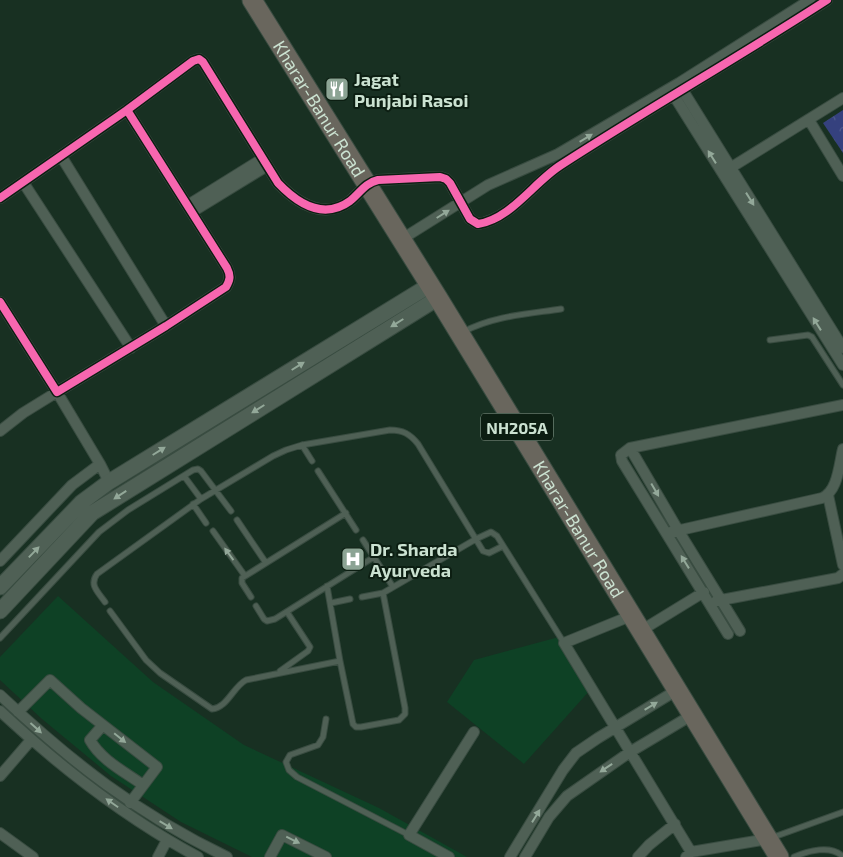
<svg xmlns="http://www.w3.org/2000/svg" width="843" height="857" viewBox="0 0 843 857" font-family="'Exo 2',sans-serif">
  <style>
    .built { fill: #0e4125 }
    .park { fill: url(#park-crowns) }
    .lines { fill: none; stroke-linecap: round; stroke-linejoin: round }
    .lane-casing { stroke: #394c41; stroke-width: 7 }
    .street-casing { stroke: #394c41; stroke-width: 12 }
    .secondary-casing { stroke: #394c41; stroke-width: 17 }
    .highway-casing { stroke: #394c41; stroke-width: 21 }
    .lane { stroke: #4f6055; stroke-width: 5 }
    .street { stroke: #4f6055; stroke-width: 10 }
    .secondary { stroke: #4f6055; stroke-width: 15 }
    .highway { stroke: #69665d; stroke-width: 19 }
    .cycleway-casing { stroke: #0c1e12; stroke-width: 11 }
    .cycleway { stroke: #f766af; stroke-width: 8 }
    .oneway { fill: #93a899 }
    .labels { text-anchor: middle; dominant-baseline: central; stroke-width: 4; stroke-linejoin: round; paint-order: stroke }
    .shield { fill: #0c1e12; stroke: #92a798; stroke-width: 1 }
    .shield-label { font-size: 16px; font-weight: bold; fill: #cbe2d1 }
    .poi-label { font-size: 18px; font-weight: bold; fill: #cbe2d1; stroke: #0c1e12; text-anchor: start }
    .street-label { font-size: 18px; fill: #cbe2d1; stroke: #0c1e12 }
  </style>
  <defs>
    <pattern id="park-crowns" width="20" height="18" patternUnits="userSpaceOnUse" patternTransform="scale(1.25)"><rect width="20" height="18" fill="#35417e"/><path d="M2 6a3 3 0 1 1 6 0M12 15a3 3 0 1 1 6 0" fill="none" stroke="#515c8f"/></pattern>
  </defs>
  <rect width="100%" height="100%" fill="#183022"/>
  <path class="built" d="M58 596 153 682 244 745 379 808 467 857H252L181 822 111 776 42 719 0 680V657Z
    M559 637 591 689 524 764 447 702 474 660Z"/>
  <path class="park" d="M843 110V153L823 123Z"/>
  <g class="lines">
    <g class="lane-casing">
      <path id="lane" d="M463 332C493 316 527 314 561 309
        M770 340 808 335 812 337 843 385
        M302 445 312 461
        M318 471 356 530
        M184 476 201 499
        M193 504 206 523
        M237 520 266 563
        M213 531 245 576
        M363 540 393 587
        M327 586 340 661
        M251 597 242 583V578L346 513
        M362 597 383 593
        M105 602C98 592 89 585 97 574L201 499 273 456 286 450 302 445 390 430C403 430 410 434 418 444L483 551 489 553 503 546
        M331 603 350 599
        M256 606 264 619 267 621 275 619 374 557
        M110 611 146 660 160 673 212 709C227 708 233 687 246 680L340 661 353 724 356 727H361L399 720 405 714V708L383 593 476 539 491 532 497 536 564 643
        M0 638 99 532 128 510 193 470 198 469 201 471 231 511
        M280 671 308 651 310 647 287 612
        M326 719 323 737 318 745 290 755 286 762 289 770 297 777 409 835
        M771 838 843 812
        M794 857C807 851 832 844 843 857"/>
    </g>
    <g class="street-casing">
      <path id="street" d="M680 86 843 348
        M671 91 843 365
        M809 120 843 176
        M61 156 166 326
        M727 170 843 98
        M23 182 131 348
        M0 198 127 110 193 61 199 59 203 62 278 183C298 204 324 220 350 201 360 193 365 183 378 180L440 177 446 179 450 183 470 219 478 224C511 219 534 182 561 165 649 108 739 57 827 0
        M188 205 262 159
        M192 212 267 166
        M402 239 488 185 558 154 679 83 810 0
        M0 302 57 392 166 326 226 287C230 280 231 276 227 268L127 110
        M0 431 23 413 57 392 100 464 109 482
        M630 448 678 530 740 631
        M828 495 843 565
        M667 533 822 498C838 491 839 465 843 449
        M0 561 72 485 100 464
        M716 601 838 578 843 574
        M633 615 564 643 691 852 686 857
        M642 630 704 592
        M728 634 622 461 621 455 630 448 843 405
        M0 695C71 762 138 814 227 857
        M0 711C60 767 126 818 198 857
        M18 712 50 680 81 708 157 767 130 803
        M103 725 90 740C101 760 125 772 143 785
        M0 776 31 740
        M0 833 33 857
        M691 852 768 839
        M158 857 167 840
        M270 857 282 835 326 857
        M449 857 409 835 474 732
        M510 857 563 770 576 753 598 738 677 690
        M525 857 549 817 567 796 630 752 692 715
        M638 857 649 845 675 824"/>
    </g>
    <g class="secondary-casing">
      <path id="secondary" d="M0 587 82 502 109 482 430 285
        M0 611 92 513 438 298"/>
    </g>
    <g class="highway-casing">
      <g id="highway">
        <path id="s1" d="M252 0 438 298 779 857"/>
      </g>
    </g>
    <use href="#lane" class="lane"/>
    <use href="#street" class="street"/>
    <use href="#secondary" class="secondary"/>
    <use href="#highway" class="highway"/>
    <g class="cycleway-casing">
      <path id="cycleway" d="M0 198 127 110 193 61 199 59 203 62 278 183C298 204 324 220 350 201 360 193 365 183 378 180L440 177 446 179 450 183 470 219 478 224C511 219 534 182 561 165 649 108 739 57 827 0
        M0 302 57 392 166 326 226 287C230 280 231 276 227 268L127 110"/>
    </g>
    <use href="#cycleway" class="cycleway"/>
  </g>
  <defs><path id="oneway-solid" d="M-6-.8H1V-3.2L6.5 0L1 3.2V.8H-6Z" transform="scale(1.25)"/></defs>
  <g class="oneway">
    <use href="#oneway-solid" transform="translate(586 138) rotate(-31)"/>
    <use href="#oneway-solid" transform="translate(712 157) rotate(-122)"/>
    <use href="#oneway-solid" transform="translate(750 199) rotate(58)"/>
    <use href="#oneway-solid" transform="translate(443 214) rotate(-32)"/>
    <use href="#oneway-solid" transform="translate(397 323) rotate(148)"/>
    <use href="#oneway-solid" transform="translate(817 324) rotate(-122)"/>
    <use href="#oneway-solid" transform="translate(298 366) rotate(-32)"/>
    <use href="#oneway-solid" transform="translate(258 409) rotate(148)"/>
    <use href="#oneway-solid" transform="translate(159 451) rotate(-32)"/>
    <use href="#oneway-solid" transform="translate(655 490) rotate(60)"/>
    <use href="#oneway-solid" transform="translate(120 495) rotate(147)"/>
    <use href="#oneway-solid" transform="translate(34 552) rotate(-46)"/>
    <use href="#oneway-solid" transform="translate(229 554) rotate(-126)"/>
    <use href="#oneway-solid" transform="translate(685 562) rotate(-122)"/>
    <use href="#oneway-solid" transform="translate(651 706) rotate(-31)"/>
    <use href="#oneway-solid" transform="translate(36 728) rotate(42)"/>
    <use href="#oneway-solid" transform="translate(120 738) rotate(39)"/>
    <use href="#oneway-solid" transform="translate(606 768) rotate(146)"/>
    <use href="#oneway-solid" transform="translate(112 803) rotate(-145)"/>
    <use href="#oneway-solid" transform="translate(536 816) rotate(-58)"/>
    <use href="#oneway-solid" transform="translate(166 825) rotate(31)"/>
    <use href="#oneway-solid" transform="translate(293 840) rotate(26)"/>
  </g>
  <defs>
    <g id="restaurant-square" transform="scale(1.25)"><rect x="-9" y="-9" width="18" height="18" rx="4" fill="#8ca494" stroke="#0c1e12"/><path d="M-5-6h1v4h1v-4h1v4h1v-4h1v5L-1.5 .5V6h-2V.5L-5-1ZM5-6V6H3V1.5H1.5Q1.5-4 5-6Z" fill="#fff"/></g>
    <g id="hospital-square" transform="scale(1.25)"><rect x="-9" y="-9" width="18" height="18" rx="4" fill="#8ca494" stroke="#0c1e12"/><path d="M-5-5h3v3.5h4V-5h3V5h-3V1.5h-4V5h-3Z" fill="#fff"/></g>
  </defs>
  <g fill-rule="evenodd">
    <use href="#restaurant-square" x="337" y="89"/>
    <use href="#hospital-square" x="353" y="559"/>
  </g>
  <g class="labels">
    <rect class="shield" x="481" y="413.5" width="72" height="27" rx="4"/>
    <g class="shield-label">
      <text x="517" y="427">NH205A</text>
    </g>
    <g class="poi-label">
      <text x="354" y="79">Jagat<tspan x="354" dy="21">Punjabi Rasoi</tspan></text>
      <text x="370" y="549">Dr. Sharda<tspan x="370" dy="21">Ayurveda</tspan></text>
    </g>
    <g class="street-label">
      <text stroke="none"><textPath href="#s1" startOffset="128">Kharar-Banur Road</textPath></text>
      <text stroke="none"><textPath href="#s1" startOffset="622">Kharar-Banur Road</textPath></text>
    </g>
  </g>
</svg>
